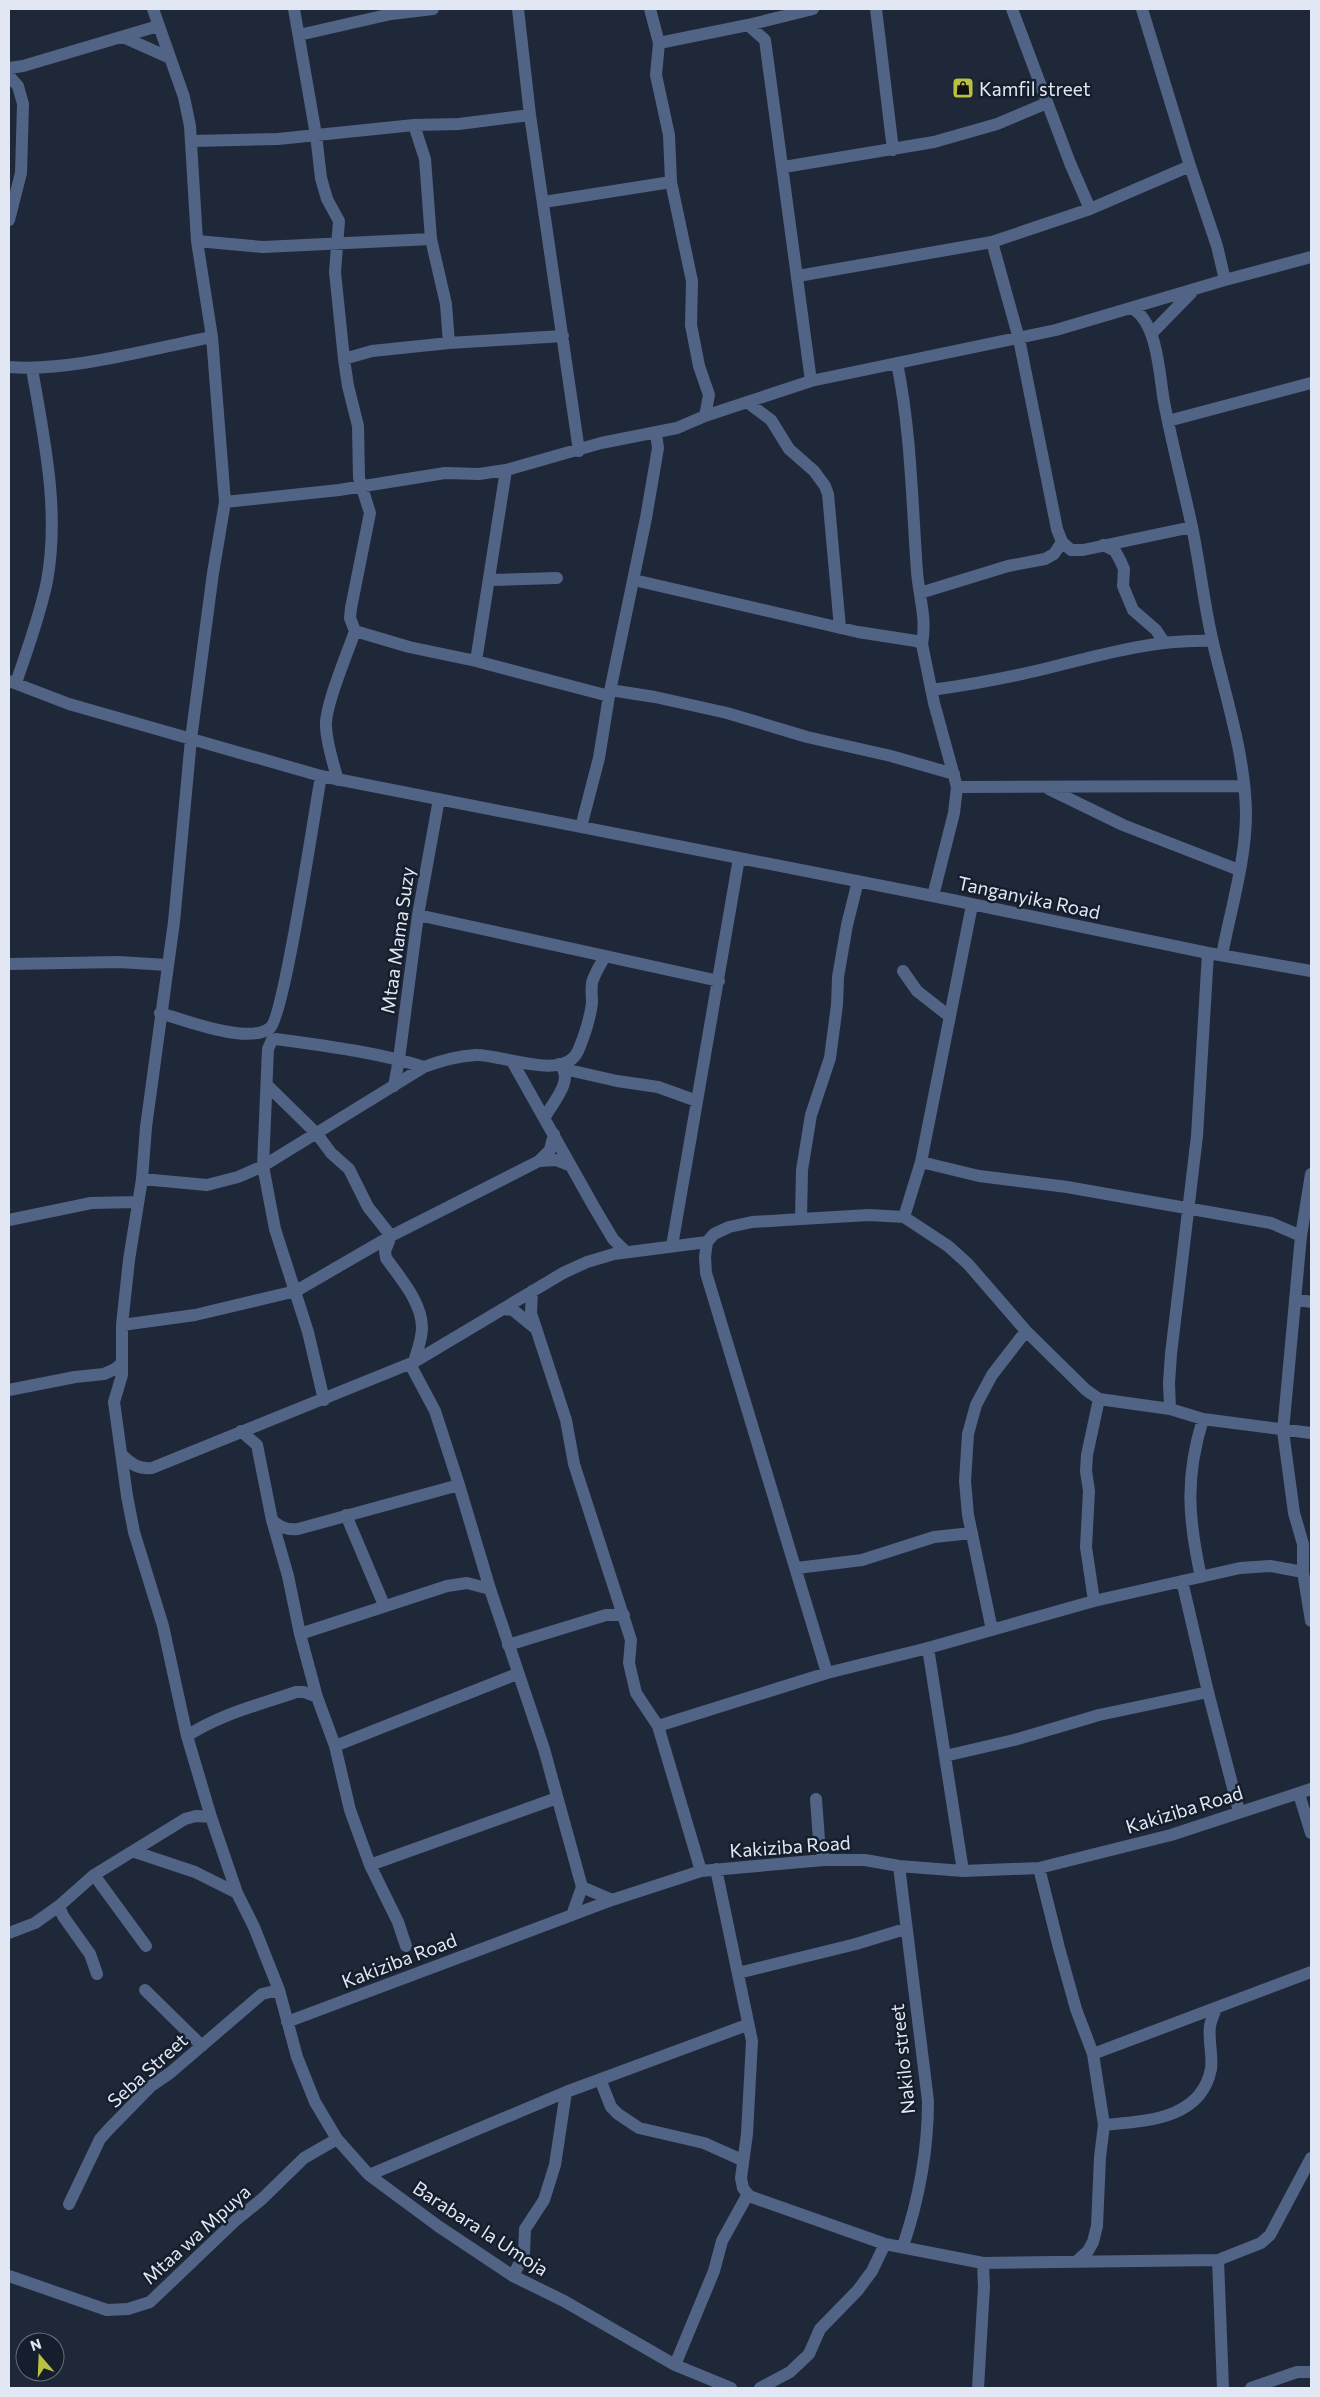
<svg xmlns="http://www.w3.org/2000/svg" width="1320" height="2397" viewBox="0 0 1320 2397" font-family="Commissioner,sans-serif">
  <style>
    .lines { fill: none; stroke-linecap: round; stroke-linejoin: round }
    .minor { stroke: #516485; stroke-width: 12 }
    .labels { text-anchor: middle; dominant-baseline: central; stroke-width: 5; stroke-linejoin: round; paint-order: stroke }
    .poi-label { font-size: 19px; fill: #e2e8f3; stroke: #151e2d; text-anchor: start }
    .street-label { font-size: 19px; fill: #e2e8f3; stroke: #151e2d }
  </style>
  <rect width="100%" height="100%" fill="#1f2838"/>
  <g class="lines">
    <path class="minor" d="M153 9 184 97 190 126 197 241 212 337 225 502 213 573 191 739 174 922 146 1127 142 1179 129 1260 122 1325V1375L114 1402 127 1496 134 1532 163 1626 187 1736 211 1817 237 1893 254 1927 279 1990 297 2057 315 2102 337 2139 369 2175 438 2226 513 2276 564 2301 675 2365 731 2388
      M294 9 316 135 321 178 327 199 339 221 335 272 344 359 348 386 358 426 359 478 370 513 351 608 350 618 355 631 409 647 476 661 609 696
      M518 9 530 115 579 451
      M650 9 659 43 656 75 669 135 671 182 692 281 691 325 699 366 709 395 705 416
      M876 9 893 150
      M1012 9 1070 163 1090 209
      M1142 9 1190 166 1217 246 1225 280
      M748 25 765 40 811 381
      M299 35 391 14 433 9
      M123 37 170 58
      M659 43 748 25 813 9
      M9 68 23 66 158 26
      M9 76 18 86 23 104 21 173 9 220
      M414 125 425 159 431 239 446 304 449 343
      M192 141 278 139 414 125 459 124 530 115
      M784 167 934 142 997 124 1047 103
      M544 202 671 182
      M197 241 263 247 431 239
      M992 242 1019 339 1057 529 1062 542 1071 550H1083L1192 527
      M798 276 992 242 1090 209 1190 166
      M1132 308C1158 323 1159 374 1164 402 1172 444 1183 485 1192 527 1200 565 1204 605 1213 643 1226 698 1245 755 1246 813 1246 860 1231 908 1222 955
      M1152 333 1192 292
      M344 359 372 351 449 343 563 336
      M897 363C911 431 912 503 917 572 919 597 927 619 922 644
      M9 367C70 372 150 349 212 337
      M747 402 771 420 789 449 814 471 825 486 828 494 840 628
      M1168 421 1311 383
      M225 502 339 490 445 473 479 474 506 470 601 443 677 428 705 416 811 381 1056 330 1225 280 1311 257
      M1103 545 1115 551 1120 560 1124 569 1123 586 1133 610 1156 630 1164 642
      M489 580 557 578
      M634 580 858 632 916 641 922 644 934 703 957 787 954 813 933 896
      M920 593 1008 566 1045 559 1054 554 1062 542
      M476 661 506 470
      M9 681 69 704 321 776 933 896 1208 953 1311 971
      M16 683C27 650 40 616 47 581 60 511 44 438 32 369
      M610 690 655 697 727 713 807 737 891 756 954 774
      M931 690C969 685 1006 678 1044 669 1100 655 1153 639 1212 641
      M338 780C333 763 327 745 326 727 324 708 348 652 355 631
      M957 787 1244 786
      M1049 789 1123 825 1239 870
      M581 827 599 758 609 696 646 518 658 448 656 433
      M418 915 719 981
      M9 964 119 962 167 965
      M903 971 917 991 949 1016
      M160 1013C184 1020 249 1045 270 1028 284 1017 315 809 321 776
      M513 1063 594 1207 613 1239 626 1252
      M564 1069 617 1081 658 1087 697 1101
      M267 1085 317 1134 331 1153 349 1169 368 1207 391 1236 385 1251 386 1258C400 1278 422 1302 422 1328 422 1339 417 1351 414 1362
      M394 1086 399 1059 418 915 439 799
      M545 1117C552 1103 576 1079 559 1064
      M539 1161 556 1160 571 1166
      M921 1162 979 1176 1067 1187 1271 1223 1301 1236
      M1311 1174 1301 1236 1283 1431 1294 1513 1303 1544V1572L1311 1621
      M142 1179 207 1185 238 1177 263 1166 424 1067C440 1061 459 1056 476 1055 500 1054 564 1082 578 1051 584 1037 590 1018 592 1003 592 996 591 990 592 983 594 974 601 964 605 956
      M904 1217 921 1162 972 905
      M801 1219 802 1170 811 1115 830 1058 837 1005 838 977 847 925 858 881
      M9 1220 91 1203 138 1202
      M672 1246 739 858
      M532 1291 531 1313 566 1420 574 1464 631 1640 629 1663 636 1693 658 1726 701 1871
      M1295 1299 1311 1302
      M503 1309 513 1310 535 1328
      M122 1325 195 1315 296 1291 391 1236 539 1161 550 1150 554 1134
      M410 1364 435 1411 459 1485 490 1589 544 1749 582 1887 572 1915
      M9 1390 75 1377 104 1374 115 1369 122 1363
      M324 1400 308 1332 275 1229 263 1166 268 1049 272 1040 276 1039C326 1046 376 1052 424 1067
      M1170 1409 1169 1383 1171 1354 1197 1136 1208 953
      M241 1431 257 1445 272 1520 288 1576 300 1634 317 1697 335 1746 350 1810 370 1865 398 1922 406 1946
      M123 1456C133 1465 138 1469 152 1468L414 1362 563 1273 587 1262 614 1254 707 1242
      M346 1515 384 1605
      M272 1520C281 1528 287 1530 298 1529L459 1485
      M797 1568 862 1560 934 1537 972 1533
      M1201 1577C1188 1518 1185 1477 1203 1419
      M1182 1581 1208 1692 1239 1811
      M1094 1601 1086 1547 1089 1491 1086 1471 1087 1455 1099 1399
      M992 1630 968 1515 965 1481 968 1434 976 1405 992 1375 1026 1331
      M300 1634 447 1586 467 1583 490 1589
      M508 1645 606 1615H624
      M928 1648 963 1871
      M827 1673 706 1273 705 1257 707 1242 714 1234 729 1227 752 1222 801 1219 869 1215 904 1217 948 1246 968 1264 1026 1331 1086 1390 1099 1399 1170 1409 1203 1419 1311 1433
      M658 1726 827 1673 928 1648 1094 1601 1240 1568 1270 1566 1303 1572
      M187 1736C220 1714 259 1705 296 1692H304L317 1697
      M335 1746 517 1674
      M945 1756 1014 1740 1099 1715 1208 1692
      M1299 1794 1311 1833
      M816 1799 819 1840 824 1860
      M135 1852 195 1872 237 1893
      M370 1865 557 1798
      M899 1866 928 2101C928 2151 919 2199 903 2246
      M1039 1868 1059 1948 1076 2009 1093 2054 1104 2125 1100 2157 1097 2226 1093 2242 1088 2251 1077 2261
      M716 1869 752 2041 747 2134 741 2178 743 2188 749 2196 885 2244 983 2263 1218 2260 1261 2243 1270 2235 1311 2158
      M94 1875 146 1946
      M582 1887 612 1900
      M59 1906 63 1916 90 1954 97 1974
      M9 1933 35 1923 59 1906 94 1875 185 1819 196 1816 211 1817
      M738 1973 856 1944 905 1929
      M145 1990 202 2046
      M287 2022 612 1900 701 1871 824 1860H865L899 1866 963 1871 1039 1868 1171 1835 1311 1789
      M1093 2054 1311 1972
      M600 2079 611 2107 618 2114 639 2128 704 2143 742 2160
      M1104 2125C1145 2121 1201 2120 1211 2069 1213 2055 1208 2040 1210 2026 1211 2020 1214 2014 1216 2008
      M369 2175 566 2092 747 2025
      M69 2204 100 2139 109 2129 151 2086 170 2073 262 1994 279 1990
      M1218 2260 1223 2388
      M9 2276 107 2310 128 2309 150 2302 236 2220 262 2199 304 2158 337 2139
      M513 2276 524 2254 525 2229 544 2200 555 2165 566 2092
      M675 2365 714 2271 722 2241 748 2194
      M760 2388 790 2372 809 2354 820 2329 858 2290 872 2271 885 2244
      M978 2388 984 2287 983 2263
      M1251 2388 1297 2372H1311"/>
  </g>
  <defs>
    <g id="shop-square" transform="scale(1.125)"><rect x="-9" y="-9" width="18" height="18" rx="4" fill="#bbc045" stroke="#151e2d"/><path d="M-5-2.5h2.3a2.7 3.5 0 0 1 5.4 0H5L5.5 6h-11ZM-1.5-2.5h3a1.5 2.3 0 0 0-3 0Z" fill="#111"/></g>
  </defs>
  <g fill-rule="evenodd">
    <use href="#shop-square" x="963" y="88"/>
  </g>
  <g class="labels">
    <g class="poi-label">
      <text x="979" y="88">Kamfil street</text>
    </g>
    <g class="street-label">
      <text transform="translate(1029 897) rotate(12)">Tanganyika Road</text>
      <text transform="translate(397 940) rotate(-82)">Mtaa Mama Suzy</text>
      <text transform="translate(1184 1809) rotate(-17)">Kakiziba Road</text>
      <text transform="translate(790 1846) rotate(-4)">Kakiziba Road</text>
      <text transform="translate(399 1960) rotate(-21)">Kakiziba Road</text>
      <text transform="translate(902 2059) rotate(-96)">Nakilo street</text>
      <text transform="translate(147 2070) rotate(-42)">Seba Street</text>
      <text transform="translate(481 2228) rotate(33)">Barabara la Umoja</text>
      <text transform="translate(196 2234) rotate(-42)">Mtaa wa Mpuya</text>
    </g>
  </g>
  <rect width="1320" height="2397" fill="none" stroke="#e2e8f3" stroke-width="20"/>
  <g transform="translate(40 2357) rotate(341)"><circle r="24" fill="#151e2d" stroke="#676f7c"/>
  <path d="M0-4L9 19L0 12L-9 19Z" fill="#bbc045"/>
  <text y="-8" font-size="14" font-weight="bold" text-anchor="middle" fill="#e2e8f3">N</text>
  </g>
</svg>
